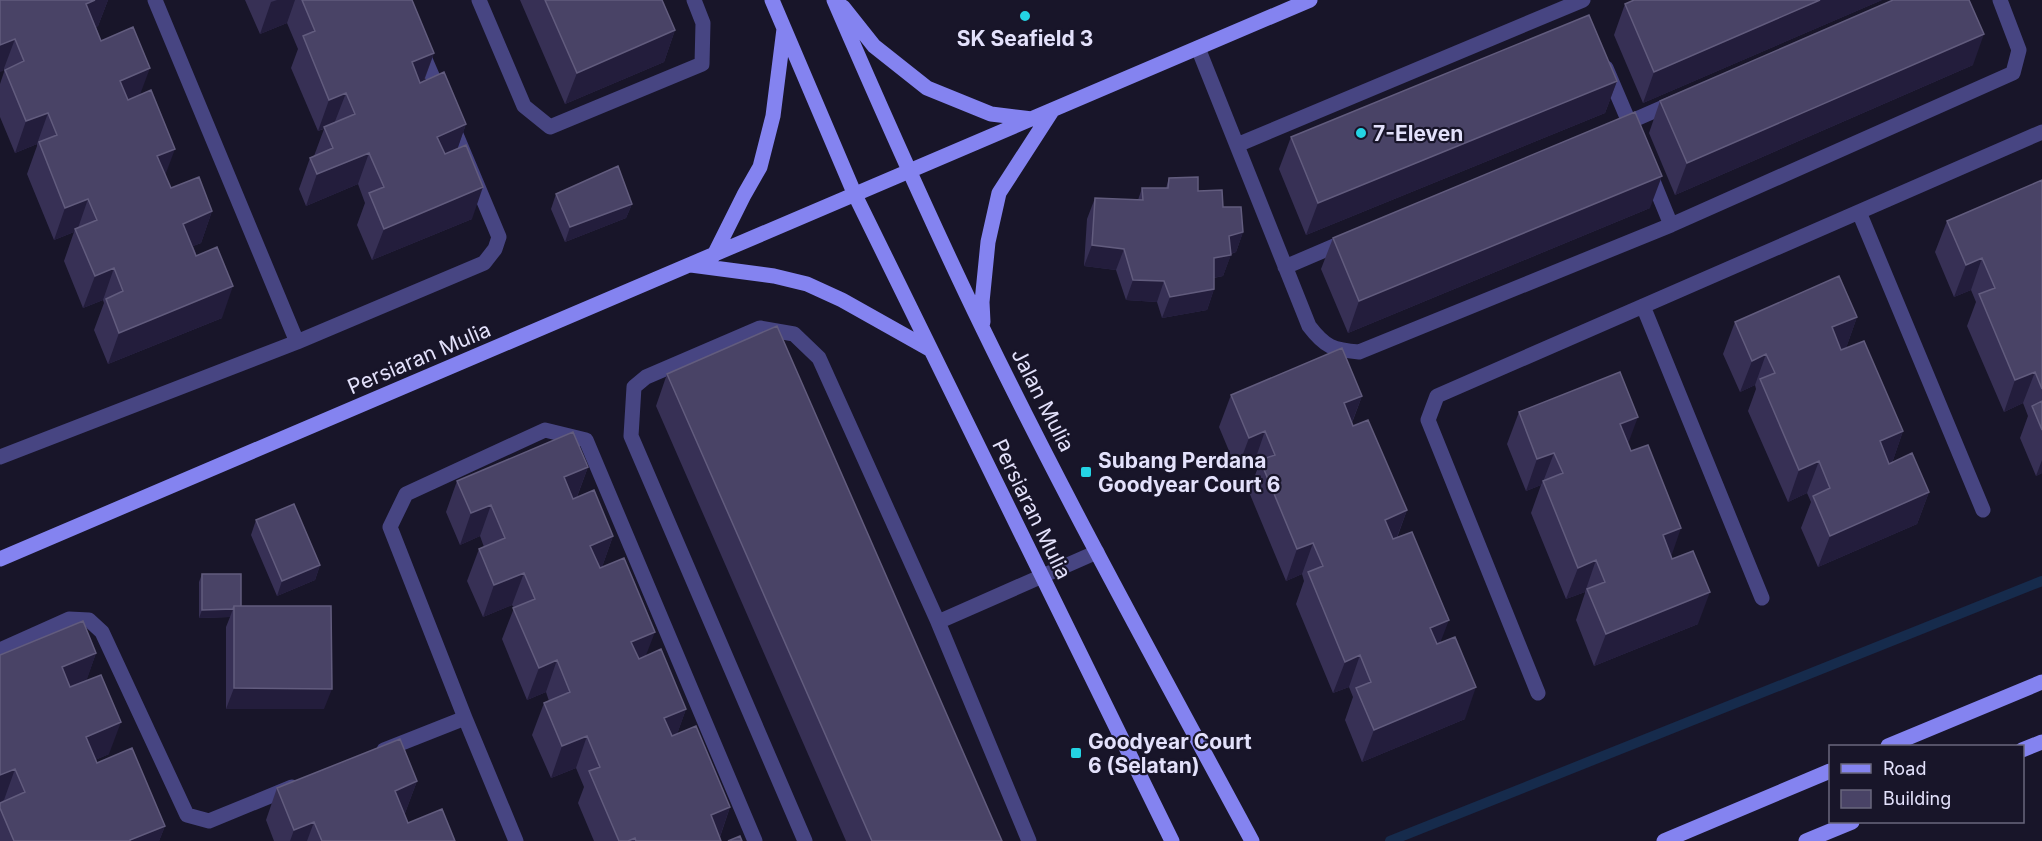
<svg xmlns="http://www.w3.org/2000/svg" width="2042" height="841" viewBox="0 0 2042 841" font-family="Inter,sans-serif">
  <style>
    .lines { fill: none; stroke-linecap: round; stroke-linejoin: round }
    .stream { stroke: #162b4c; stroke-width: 10 }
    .lane { stroke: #474582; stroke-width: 15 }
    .secondary { stroke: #8483f0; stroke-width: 15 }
    .wall { fill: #373055 }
    .shaded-wall { fill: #231d3c }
    .building { fill: #494366; stroke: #625c7e; stroke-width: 1.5 }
    .poi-dot { fill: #24d4e4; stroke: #181529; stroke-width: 2 }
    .labels { text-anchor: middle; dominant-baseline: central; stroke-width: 4.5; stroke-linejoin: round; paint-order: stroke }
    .poi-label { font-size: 21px; font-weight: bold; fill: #e3e1fb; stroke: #181529; text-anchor: start }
    .street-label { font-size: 21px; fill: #e3e1fb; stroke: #181529 }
  </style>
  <rect width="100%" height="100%" fill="#181529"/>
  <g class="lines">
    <path class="stream" d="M1390 841 2042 581"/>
    <path class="lane" d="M155 0 297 342
      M479 0 524 106 550 127 702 64 703 23 694 0
      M1198 48 1309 326C1325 347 1333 350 1359 352L1671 225 2013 73 2019 50 2000 0
      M421 50 440 94
      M1606 68 1632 129
      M1620 126 1675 102
      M1237 145 1583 0
      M1649 171 1671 225
      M1859 212 1983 510
      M1285 267 1346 241
      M1643 306 1762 598
      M0 457 297 342 484 263 495 249 499 237 452 125
      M938 622 1097 552
      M0 650 69 619 89 620 102 632 187 815 209 821 292 787
      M1538 693 1428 420 1437 396 2042 132
      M384 750 465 718
      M516 841 465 718 390 527 406 494 545 430 586 440 755 841
      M805 841 631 436 634 387 646 377 760 328 794 334 819 358 938 622 1029 841"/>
    <path class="secondary" d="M772 0 855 195 1172 841
      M834 0C882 111 931 222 984 331 1068 504 1161 672 1252 841
      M843 7 874 46 927 88 991 114 1032 119
      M714 255 744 195 760 167 773 116 784 29
      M691 265 774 276 807 284 842 300 931 350
      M983 322 982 302 988 242 999 193 1052 111
      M0 559 1310 0
      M1888 746 2042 682
      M2022 750 2042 742
      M1664 841 1830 771
      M1806 841 1852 822"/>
  </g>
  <path class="wall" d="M0 0H108L98 26 96 27 101 41 140 95 165 175 171 188 212 211 201 243 193 246 222 318 108 364 94 330 104 303 103 300 83 308 64 261 74 232 54 240 27 174 37 146V144L15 153 0 117V84L4 72Z
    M245 0H412L434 53 424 81 466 124 457 149 472 219 372 260 357 225 365 203 358 184 306 206 299 189 310 158 314 156 324 129 318 131 291 68 298 49 287 23 260 34Z
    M520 0H662L675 30 664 62 565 104Z
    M1634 0H1882L1643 103 1614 35 1625 4Z
    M1973 65 1675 195 1649 133 1660 101Z
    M1617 81 1605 113 1306 235 1279 169 1291 137Z
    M1169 178 1198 191 1223 207 1243 232 1236 252 1231 254 1223 276 1214 278V289L1207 310 1162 318 1157 302 1126 300 1116 270 1084 266 1087 219 1095 198 1138 200 1142 188H1166Z
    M2042 180V473L2036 476 2020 438 2028 416 2023 403 2004 412 1967 326 1976 302 1971 290 1954 297 1935 252 1947 221Z
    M556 194 632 204 626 218 565 242 551 209Z
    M1650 208 1348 333 1321 269 1333 238Z
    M1857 317 1846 348 1903 431 1892 463 1929 492 1917 524 1818 567 1801 528 1811 502 1807 493 1788 502 1748 411 1756 389 1755 385 1740 392 1723 354 1735 322Z
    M667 374 1002 841H846L656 406Z
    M1231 395 1362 396 1352 423 1407 510 1397 538 1441 643 1465 719 1362 762 1345 720 1353 697 1349 687 1333 693 1296 604 1304 581 1302 574 1286 581 1249 492 1257 470 1254 463 1237 470 1219 427Z
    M1519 412 1628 444 1698 624 1594 666 1576 620 1585 593V592L1566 599 1531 513 1541 485 1526 491 1507 444Z
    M588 467 577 497 613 536 602 567 646 656 686 709 677 734 730 807 720 837 721 841H594L578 803 584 787 576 768 551 778 532 735 544 703 549 701 546 692 527 700 502 639 514 608 512 605 483 617 467 581 479 549 484 547 480 536 460 545 446 512 457 481Z
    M256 520 320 565 315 580 277 596 251 535Z
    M202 574 241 606 324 709H226V627L230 617 199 618V582Z
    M96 653 86 681 109 754 95 760 97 763 165 826 159 841H0V803L4 801 0 802V655Z
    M417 781 405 813H404L408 823 455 841H274L266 820 277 788Z"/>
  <path class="shaded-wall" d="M95 0H108L98 26 75 35 86 4Z
    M277 0H295L287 23 260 34 271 2Z
    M1820 0H1882L1643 103 1654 72Z
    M675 30 664 62 565 104 577 73Z
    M1984 34 1973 65 1675 195 1687 163Z
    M15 39 3 71 0 72V45Z
    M434 53 422 85 401 94 412 62Z
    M150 68 138 100 108 113 120 81Z
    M1617 81 1605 113 1306 235 1318 203Z
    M346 93 334 124 318 131 329 100Z
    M48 113 37 144 15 153 26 121Z
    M466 124 455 156 426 168 437 137Z
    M175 149 163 181 157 156Z
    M369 153 358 184 306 206 317 174Z
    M1662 176 1650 208 1348 333 1359 301Z
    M483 187 472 219 372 260 384 229Z
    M88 199 77 231 75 229 74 232 54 240 65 208Z
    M632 204 626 218 565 242 570 227Z
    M212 211 201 243 171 255 183 224Z
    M1243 232 1236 252 1222 256 1229 236Z
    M1092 245 1124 249 1116 270 1084 266Z
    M1231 255 1223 276 1206 279 1214 258Z
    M1982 258 1971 290 1954 297 1966 265Z
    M114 268 103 300 83 308 95 276Z
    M1133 280 1164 281 1157 302 1126 300Z
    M233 286 222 318 108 364 119 333Z
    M1214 289 1207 310 1162 318 1170 297Z
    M1857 317 1846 348 1820 359 1832 327Z
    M1766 354 1755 385 1740 392 1752 361Z
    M2035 372 2023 403 2004 412 2015 380Z
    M1362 396 1350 427 1344 403Z
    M1638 417 1626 449 1620 424Z
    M1265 431 1254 463 1237 470 1249 438Z
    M1903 431 1892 463 1868 473 1880 441Z
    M1554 453 1543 482V481L1541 485 1526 491 1537 459Z
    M2042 460V473L2036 476Z
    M1819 461 1807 493 1788 502 1799 470Z
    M588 467 576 499 552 509 564 477Z
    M1929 492 1917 524 1818 567 1830 536Z
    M491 505 480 536 460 545 471 513Z
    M1407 510 1395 542 1385 520Z
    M1681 528 1670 560 1663 535Z
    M613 536 602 567 579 577 590 546Z
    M1313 543 1302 574 1286 581 1297 549Z
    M1596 560 1585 592 1566 599 1578 568Z
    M320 565 315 580 277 596 282 581Z
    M524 573 512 605 483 617 494 585Z
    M1710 592 1698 624 1594 666 1606 634Z
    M233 609 230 617 199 618 202 610Z
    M1449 620 1437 651 1430 628Z
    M655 632 643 663 620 673 631 642Z
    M96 653 85 685 50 699 62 667Z
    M1360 655 1349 687 1333 693 1345 662Z
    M557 660 546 692 527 700 539 668Z
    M1476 687 1465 719 1362 762 1374 730Z
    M234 688 332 689 324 709H226Z
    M686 709 675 740 664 718Z
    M121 722 109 754 74 769 86 737Z
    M587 736 576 768 551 778 562 746Z
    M15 769 4 800 0 802V775Z
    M417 781 405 813 383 822 395 791Z
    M730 807 719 839 711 815Z
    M314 822 307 841H290L294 830Z
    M165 826 159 841H129L130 840Z"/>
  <path class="building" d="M0 0H95L86 4 101 41 133 27 150 68 120 81 128 100 151 90 175 149 157 156 171 188 199 177 212 211 183 224 196 256 217 247 233 286 119 333 106 299 123 291 114 268 95 276 75 229 97 220 88 199 65 208 39 142 57 135 48 113 26 121 5 70 24 61 15 39 0 45Z
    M302 0H412L434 53 412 62 420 83 444 72 466 124 437 137 445 154 466 145 483 187 384 229 369 193 384 187 369 153 317 174 310 158 333 148 324 127 355 114 346 93 329 100 303 36 315 31Z
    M545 0H662L675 30 577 73Z
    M1634 0H1820L1654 72 1625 4Z
    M1893 0H1969L1984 34 1687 163 1660 101Z
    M1589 15 1617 81 1318 203 1291 137Z
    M1635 112 1662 176 1359 301 1333 238Z
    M618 166 632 204 570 227 556 194Z
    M1198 177V191L1222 190 1223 207H1241L1243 232 1229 236 1231 255 1214 258V289L1170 297 1164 281 1133 280 1124 249 1092 245 1095 198 1143 200 1142 188H1168L1169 178Z
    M2042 180V389L2035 372 2015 380 1979 294 1995 288 1982 258 1966 265 1947 221Z
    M1839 276 1857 317 1832 327 1841 350 1864 341 1903 431 1880 441 1889 464 1912 453 1929 492 1830 536 1813 496 1830 488 1819 461 1799 470 1760 379 1775 373 1766 354 1752 361 1735 322Z
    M777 326 1002 841H872L667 374Z
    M1342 348 1362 396 1344 403 1353 426 1368 420 1407 510 1385 520 1393 539 1412 532 1449 620 1430 628 1437 644 1455 637 1476 687 1374 730 1356 688 1371 682 1360 655 1345 662 1308 572 1323 566 1313 543 1297 549 1260 460 1275 455 1265 431 1249 438 1231 395Z
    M1620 372 1638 417 1620 424 1631 451 1648 445 1681 528 1663 535 1672 559 1693 551 1710 592 1606 634 1587 589 1605 582 1596 560 1578 568 1543 481 1563 473 1554 453 1537 459 1519 412Z
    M2042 401V430L2032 406Z
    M573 432 588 467 564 477 573 499 594 490 613 536 590 546 600 568 624 558 655 632 631 642 639 659 661 649 686 709 664 718 672 736 696 726 730 807 711 815 721 841H636L635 838 628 841H619L589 771 600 767 587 736 562 746 544 703 570 692 557 660 539 668 513 608 535 599 524 573 494 585 479 549 505 538 491 505 471 513 457 481Z
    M294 504 320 565 282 581 256 520Z
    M202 574H241V606H234L233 609 202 610Z
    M234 606H331L332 689 234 688Z
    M83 621 96 653 62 667 70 687 101 675 121 722 86 737 97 763 132 748 165 826 130 840V841H14L0 808V803L25 792 15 769 0 775V655Z
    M400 739 417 781 395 791 408 823 442 809 455 841H322L314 822 294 830 277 788Z
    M740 836 742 841H728Z"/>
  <g class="poi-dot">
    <circle cx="1025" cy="16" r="6"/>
    <circle cx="1361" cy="133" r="6"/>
    <rect x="1080" y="466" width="12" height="12" rx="3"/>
    <rect x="1070" y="747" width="12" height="12" rx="3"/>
  </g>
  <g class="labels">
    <g class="poi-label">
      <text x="1025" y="38" text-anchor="middle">SK Seafield 3</text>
      <text x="1373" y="133">7-Eleven</text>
      <text x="1098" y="460">Subang Perdana<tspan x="1098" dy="24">Goodyear Court 6</tspan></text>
      <text x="1088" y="741">Goodyear Court<tspan x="1088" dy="24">6 (Selatan)</tspan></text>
    </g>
    <g class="street-label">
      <text transform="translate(419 358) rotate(-23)">Persiaran Mulia</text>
      <text transform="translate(1043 400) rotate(63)">Jalan Mulia</text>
      <text transform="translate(1032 509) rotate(64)">Persiaran Mulia</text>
    </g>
  </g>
  <rect x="1829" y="745" width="195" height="78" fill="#181529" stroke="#69677d" stroke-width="1.5"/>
  <rect x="1841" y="764" width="30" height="9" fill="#8483f0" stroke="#69677d" stroke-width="1.5"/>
  <text x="1883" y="775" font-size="18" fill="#e3e1fb">Road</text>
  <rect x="1841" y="790" width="30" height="18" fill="#494366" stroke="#69677d" stroke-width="1.5"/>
  <text x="1883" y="805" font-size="18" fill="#e3e1fb">Building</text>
</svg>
